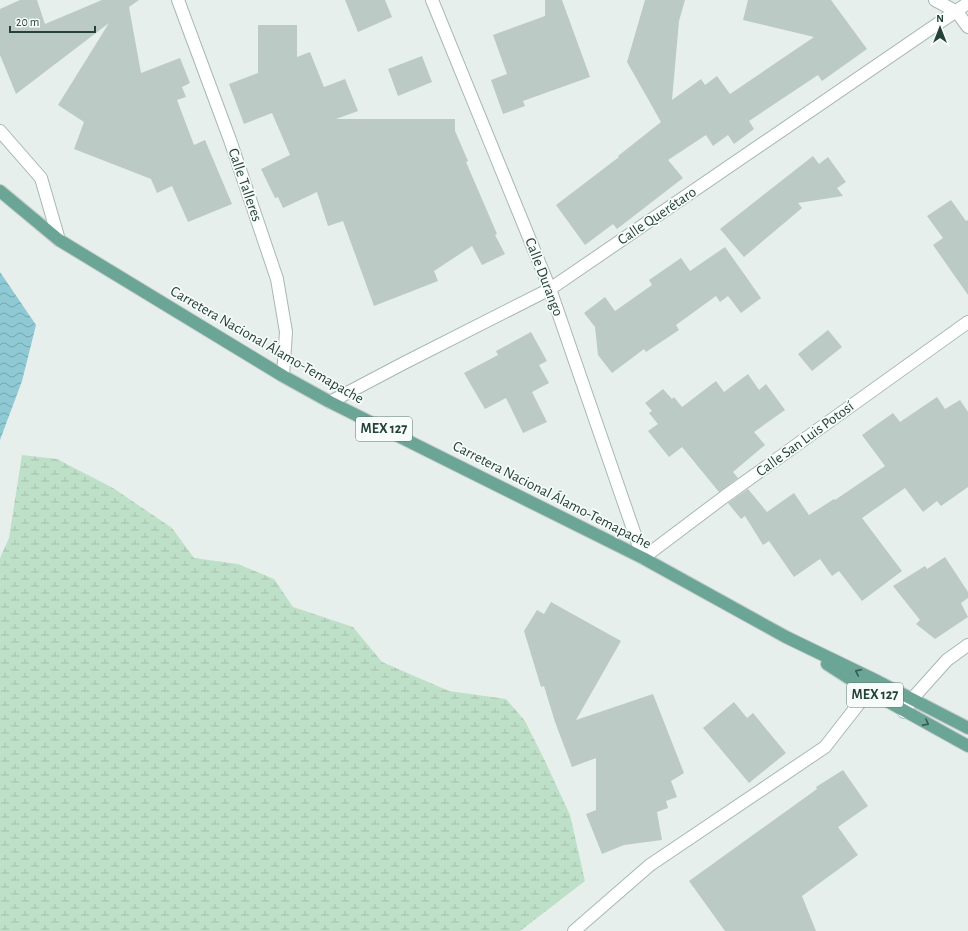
<svg xmlns="http://www.w3.org/2000/svg" width="968" height="931" viewBox="0 0 968 931" font-family="'Alegreya Sans',sans-serif">
  <style>
    .wetland { fill: url(#wetland-marsh) }
    .water { fill: url(#water-waves) }
    .building { fill: #bbcac4 }
    .lines { fill: none; stroke-linecap: round; stroke-linejoin: round }
    .street-casing { stroke: #a8b8b2; stroke-width: 14 }
    .primary-casing { stroke: #c2cac8; stroke-width: 14 }
    .street { stroke: #fff; stroke-width: 12 }
    .primary { stroke: #6aa596; stroke-width: 12 }
    .oneway { stroke: #365b51 }
    .labels { text-anchor: middle; dominant-baseline: central; stroke-width: 3.5; stroke-linejoin: round; paint-order: stroke }
    .shield { fill: #f7fbf9; stroke: #637a73; stroke-width: 1 }
    .shield-label { font-size: 14px; font-weight: bold; fill: #24423a }
    .street-label { font-size: 15px; fill: #24423a; stroke: #f7fbf9 }
  </style>
  <defs>
    <pattern id="wetland-marsh" width="20" height="14" patternUnits="userSpaceOnUse"><rect width="20" height="14" fill="#bfe0c8"/><path d="M1 5h8M5 5V1M11 12h8M15 12V8" fill="none" stroke="#a4c1ad"/></pattern>
    <pattern id="water-waves" width="16" height="10" patternUnits="userSpaceOnUse"><rect width="16" height="10" fill="#8ec9d4"/><path d="M0 5q4-4 8 0t8 0" fill="none" stroke="#74a5ad"/></pattern>
  </defs>
  <rect width="100%" height="100%" fill="#e6efeb"/>
  <path class="wetland" d="M22 455 57 459 113 488 172 528 194 558 238 564 274 579 293 607 353 627 382 662 449 691 506 699 525 721 545 761 570 815 585 881 520 931H0V558L9 538Z"/>
  <path class="water" d="M0 272 36 325 22 381 0 440Z"/>
  <path class="building" d="M20 0H37L45 24 102 0H139L129 7 141 73 180 58 190 83 182 87 186 97 177 100 194 145 205 140 232 204 188 222 172 186 157 193 151 179 74 149 84 122 58 105 109 23 16 94 0 55V9Z
    M345 0H385L392 17 358 32Z
    M545 0H562L590 77 523 101 525 106 503 114 491 80 507 74 493 35 545 16Z
    M645 0H685L679 21 672 100 701 79 705 85 717 76 730 94 814 37 743 20 748 0H831L867 49 822 81 818 75 749 121 754 129 734 144 728 135 713 146 706 135 668 160 683 178 617 229 613 224 585 245 556 205 619 157 618 156 661 122 627 62Z
    M258 25H297V57L310 52 324 87 345 79 358 111 336 119H455V131L468 161 466 162 497 234 495 235 505 254 482 265 472 246 434 271 438 281 374 306 343 221 328 226 317 192 283 208 278 197 275 198 261 169 290 155 272 113 244 124 229 84 258 73Z
    M422 56 432 82 398 96 388 69Z
    M813 156 819 164 828 157 846 182 837 188 843 196 798 203 802 208 744 257 720 229Z
    M951 200 966 221 968 220V295L933 245 943 238 927 216Z
    M725 247 761 298 741 313 728 296 720 302 716 296 676 325 679 330 646 352 644 349 612 373 598 355 595 327 584 313 605 297 615 311 652 285 649 280 681 258 690 271Z
    M828 330 842 347 812 371 798 354Z
    M531 332 547 361 539 365 549 383 532 392 547 422 523 433 506 398 485 409 464 373 498 355 496 351Z
    M748 374 759 390 766 384 785 410 754 432 765 445 733 472 738 478 719 492 682 447 669 457 648 431 658 424 649 413 652 411 645 403 663 389 672 399 674 397 682 407 716 381 724 392Z
    M937 397 945 409 960 400 968 412V487L941 506 937 501 923 512 905 488 862 518 902 571 862 601 839 571 832 576 820 559 794 577 769 541 763 545 745 516 741 519 728 503 748 489 767 512 794 493 809 515 834 499 835 500 885 466 862 435 893 413 900 422Z
    M945 557 968 592V598L961 603 968 617 935 639 916 624 920 620 893 586 925 566 927 569Z
    M551 602 621 641 576 720 653 694 684 773 671 781 677 797 666 801 668 808 657 812 662 840 624 845 602 854 586 814 596 810V758L572 767 555 722 544 686 541 687 524 631 537 610 544 614Z
    M734 702 747 718 753 713 786 753 749 783 703 728Z
    M843 770 868 806 838 827 858 855 802 896 816 931H725L689 881 817 789 816 787Z"/>
  <g class="lines">
    <g class="street-casing">
      <path id="street" d="M178 0 230 140 277 279 286 332 283 376
        M432 0 550 289 643 558 724 497 968 322
        M935 0 957 12 968 27
        M0 131 41 178 59 240
        M330 402 404 363 550 289 968 3
        M904 712 912 699 947 660 968 645
        M574 931 650 865 825 747 875 683"/>
    </g>
    <g class="primary-casing">
      <path id="primary" d="M0 191 59 240 283 376 330 402 643 558 786 637 877 681 968 728
        M827 664 869 691 968 746"/>
    </g>
    <use href="#street" class="street"/>
    <use href="#primary" class="primary"/>
  </g>
  <defs><path id="oneway-chevron" d="M-2-3.5L2.5 0L-2 3.5" fill="none" stroke-width="1.6" stroke-linecap="round" stroke-linejoin="round"/></defs>
  <g class="oneway">
    <use href="#oneway-chevron" transform="translate(858 672) rotate(-154)"/>
    <use href="#oneway-chevron" transform="translate(926 723) rotate(28)"/>
  </g>
  <g class="labels">
    <g class="shield">
      <rect x="356" y="417" width="56" height="24" rx="3"/>
      <rect x="847" y="683" width="56" height="24" rx="3"/>
    </g>
    <g class="shield-label">
      <text x="384" y="429">MEX 127</text>
      <text x="875" y="695">MEX 127</text>
    </g>
    <g class="street-label">
      <text transform="translate(245 185) rotate(71)">Calle Talleres</text>
      <text transform="translate(657 216) rotate(-34)">Calle Querétaro</text>
      <text transform="translate(544 277) rotate(69)">Calle Durango</text>
      <text transform="translate(267 345) rotate(30)">Carretera Nacional Álamo-Temapache</text>
      <text transform="translate(805 439) rotate(-36)">Calle San Luis Potosí</text>
      <text transform="translate(552 495) rotate(27)">Carretera Nacional Álamo-Temapache</text>
    </g>
  </g>
  <g transform="translate(940 28)" stroke="#f7fbf9" stroke-width="3" paint-order="stroke">
  <path d="M0-3L7 15L0 10L-7 15Z" fill="#24423a"/>
  <text y="-6" font-size="11" font-weight="bold" text-anchor="middle" fill="#24423a">N</text>
  </g>
  <path d="M10 26v6h85v-6" fill="none" stroke="#24423a" stroke-width="2"/>
  <text x="16" y="26" font-size="12" fill="#24423a" stroke="#f7fbf9" stroke-width="3" paint-order="stroke">20 m</text>
</svg>
